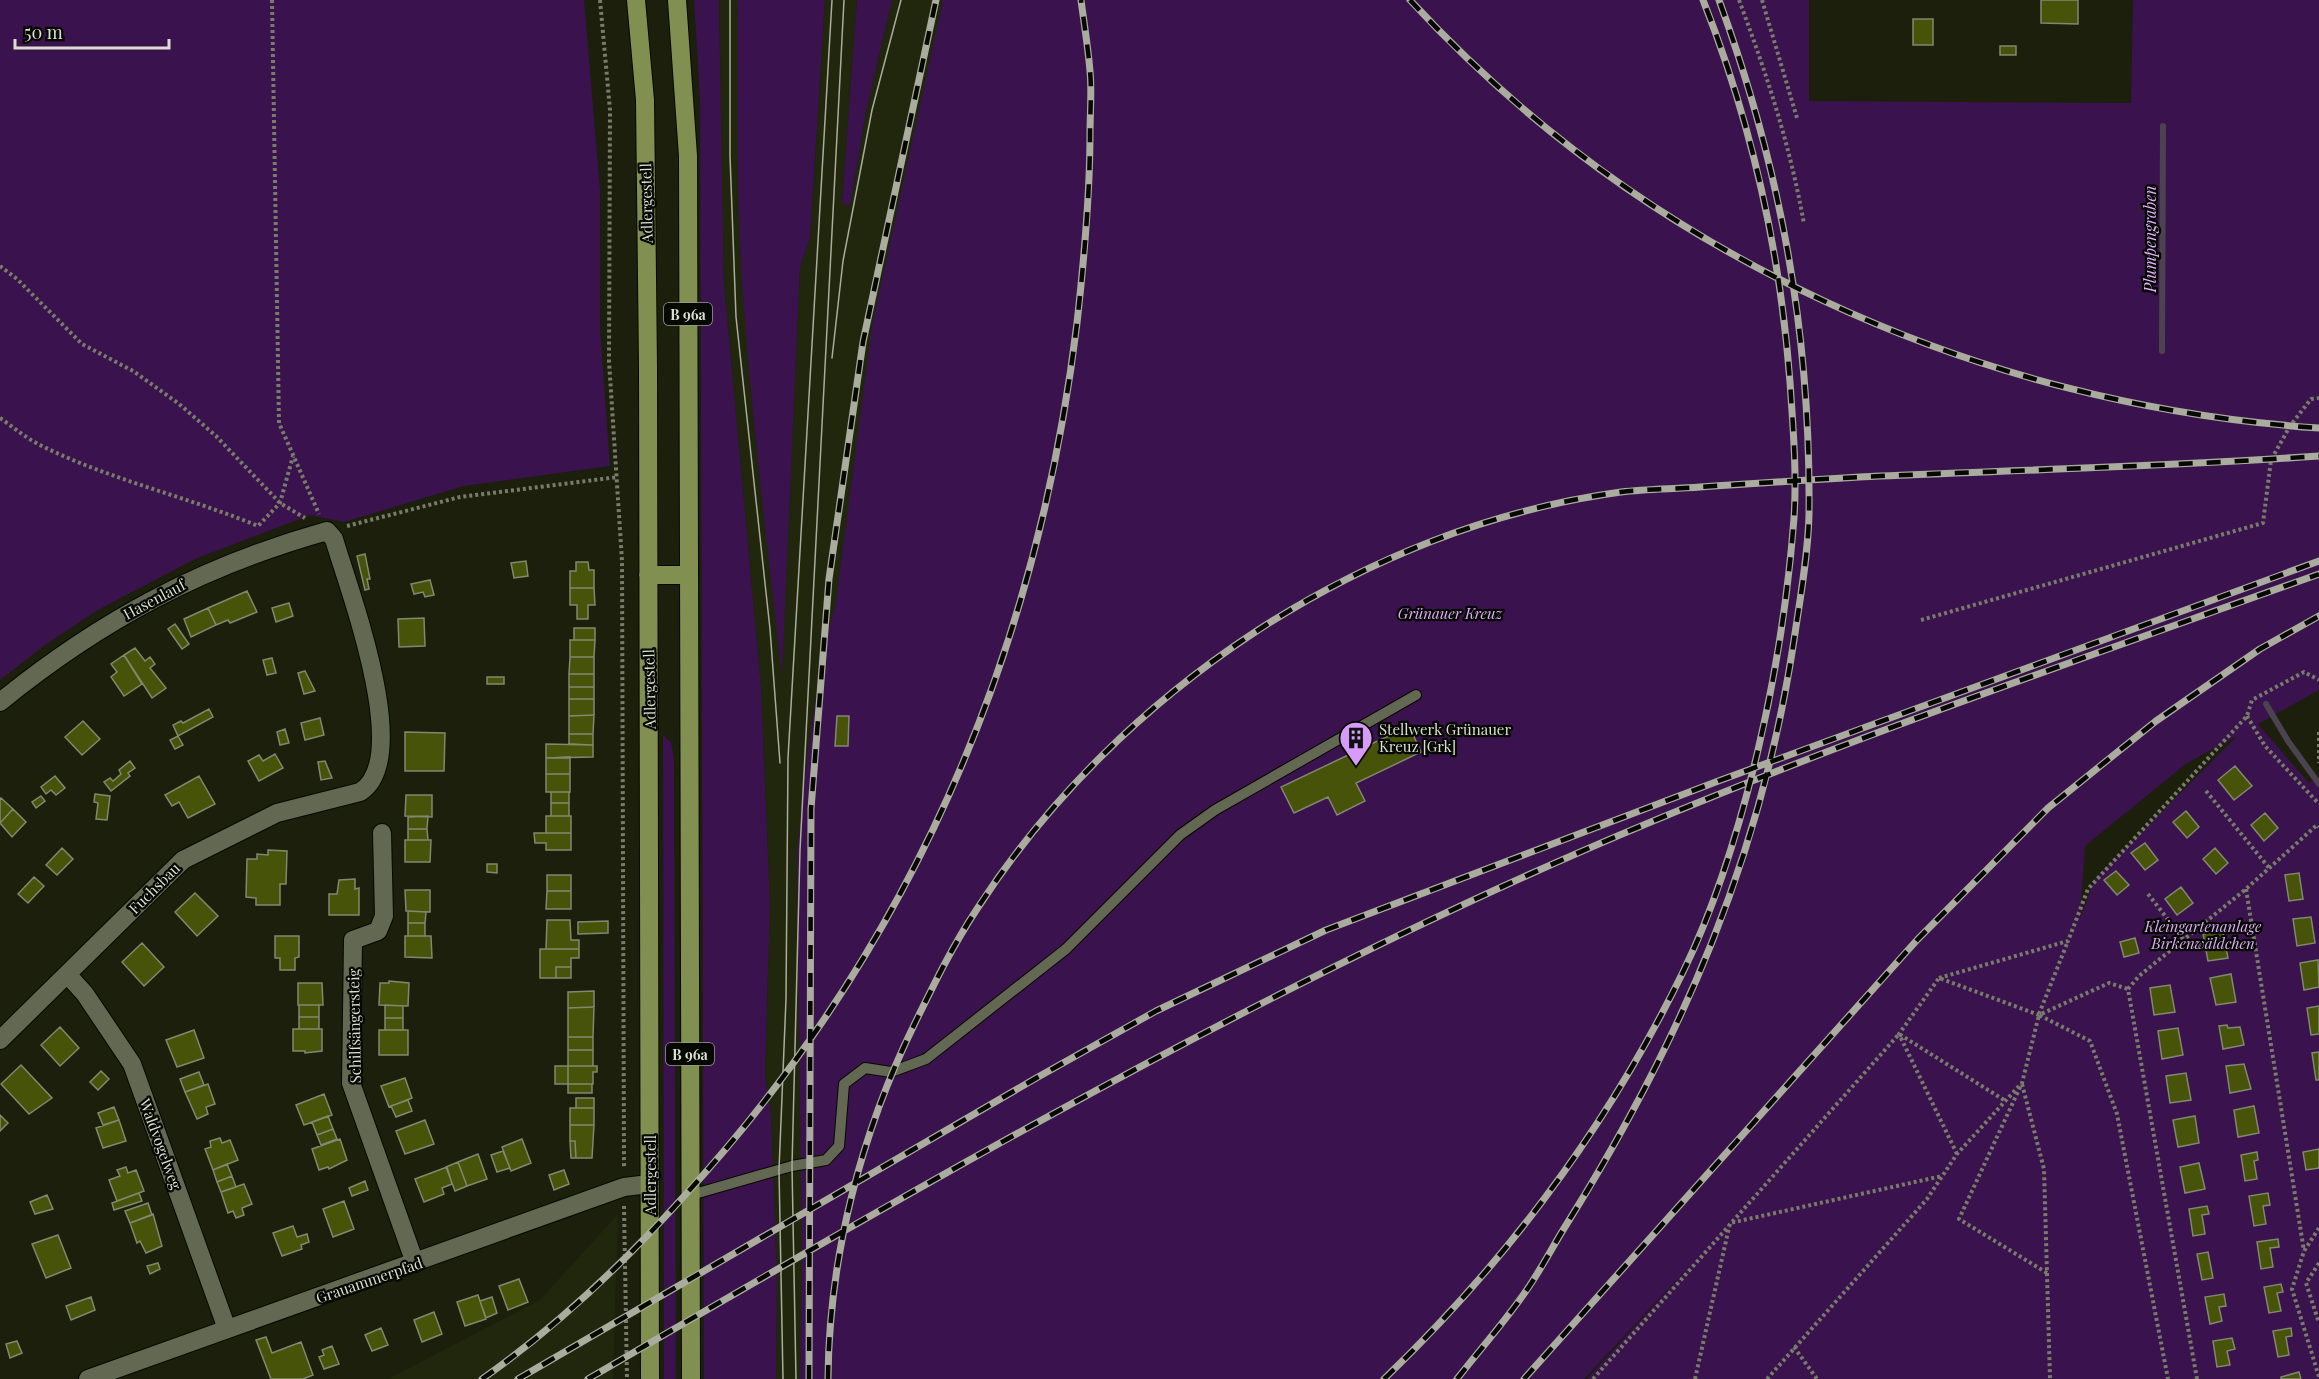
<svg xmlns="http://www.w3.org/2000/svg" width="2319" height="1379" viewBox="0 0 2319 1379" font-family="'Playfair Display',serif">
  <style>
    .built { fill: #21270c }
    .green { fill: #3a124d; fill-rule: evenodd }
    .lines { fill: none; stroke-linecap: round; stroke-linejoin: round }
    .stream { stroke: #4c4350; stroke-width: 6 }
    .building { fill: #475309; stroke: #818870; stroke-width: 1.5 }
    .lane-casing { stroke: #060900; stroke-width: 12 }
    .street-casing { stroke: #060900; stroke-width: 20 }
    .primary-casing { stroke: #060900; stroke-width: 20 }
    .path { stroke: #787c6b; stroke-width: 4; stroke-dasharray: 3 3; stroke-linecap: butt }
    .lane { stroke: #626851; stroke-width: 10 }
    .street { stroke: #626851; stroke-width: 18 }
    .primary { stroke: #818f50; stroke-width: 18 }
    .tram { stroke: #aaad9e; stroke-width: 1.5 }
    .rail-casing { stroke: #aaad9e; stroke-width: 7 }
    .rail { stroke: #060802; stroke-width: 4.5; stroke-dasharray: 14; stroke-linecap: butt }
    .labels { text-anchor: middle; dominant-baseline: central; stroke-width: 4.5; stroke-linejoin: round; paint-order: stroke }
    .shield { fill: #060802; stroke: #9b9e93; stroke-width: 1.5 }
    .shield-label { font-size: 14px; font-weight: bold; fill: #dbded1 }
    .street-label { font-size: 15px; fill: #dbded1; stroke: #060802 }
    .park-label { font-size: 15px; font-style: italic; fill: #ddacfa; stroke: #060802 }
    .poi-label { font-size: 15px; fill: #dbded1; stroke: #060802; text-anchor: start }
    .water-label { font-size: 16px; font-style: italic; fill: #e1b0fe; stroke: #060802 }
  </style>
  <rect width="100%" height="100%" fill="#1b1f0b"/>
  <path class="built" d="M719 0H738V126L743 293 755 432 782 670 800 267 810 238 825 0H857L842 203 850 205 866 112 892 0H944L1793 187 2319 462 846 1379H776L777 1280 771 1114 765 1076 770 904 761 687 724 284Z
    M618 1214 613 1379H388L540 1300Z"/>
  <path class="green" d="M0 0H584L600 189V328L610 466 464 486 344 522 310 515 195 559 98 610 45 645 0 680Z
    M694 0H719L724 284 761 687 770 904 765 1076 771 1114 777 1280 776 1379H704L700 98Z
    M738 0H825L810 238 800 267 782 676C768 549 752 423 743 296 736 198 738 98 738 0Z
    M857 0H892L866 112 850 206 842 203Z
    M943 0H1809V101L2131 103 2133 0H2319V690L2258 724 2309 783 2319 777V1379H1587L1699 1256 1584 1379H800L802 1260 797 853 807 757 824 648 836 602 872 326ZM2237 736 2095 879 2080 918 2085 846 2187 763Z
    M663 735 671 742 674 759 676 1379H664Z"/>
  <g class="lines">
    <path class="stream" d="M2162 351 2163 126
      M2266 704 2288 741 2319 784"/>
  </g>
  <path class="building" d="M2041 0H2078V24L2041 23Z
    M1913 19H1933V45H1913Z
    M2000 46H2016V55H2000Z
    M365 554 370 579H367L369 589 365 590 357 556Z
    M526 561 528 576 514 578 511 563Z
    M576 562H588L589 570H594V588H570V571H576Z
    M430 580 434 595 425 597 423 592 414 594 411 584Z
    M570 588H594L595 605H588V619H577V605H570Z
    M247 591 257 612 230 623 228 620 216 625 208 608Z
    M289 603 293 616 276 622 272 608Z
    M208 608 216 625 191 637 184 619Z
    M424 618 425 646 399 647 398 619Z
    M175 624 189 644 182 649 168 629Z
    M574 628H595V640H574Z
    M570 640H595L594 657H570Z
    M135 648 145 661 150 657 155 664 150 668 166 688 152 698 124 655Z
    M124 655 142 684 124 696 111 677 117 672 111 664Z
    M570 657H594V674H569Z
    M272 658 276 673 267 675 263 660Z
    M305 671 315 691 304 694 298 673Z
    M569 674H594V687H569Z
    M487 677H504V684H487Z
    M569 687H594V699H569Z
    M569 699H594V715L569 716Z
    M209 709 213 717 178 736 173 725 181 721 183 723Z
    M594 715 593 734H569V716Z
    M837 716H849L848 746H835Z
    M320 718 324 735 305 740 301 723Z
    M83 721 100 739 82 755 65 737Z
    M1409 726 1421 752 1356 783 1365 801 1337 815 1328 797 1294 813 1281 787Z
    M285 729 289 743 280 745 277 732Z
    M405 732 445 733 444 771H405Z
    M569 734H593V745L569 744Z
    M178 736 183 745 175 749 170 740Z
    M546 744 593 745V757L546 758Z
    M275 754 283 768 259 781 248 761 259 755 263 761Z
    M570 757V774H546V758Z
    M130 761 135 768 128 773 130 776 111 791 104 782 110 778 113 781 121 774 119 770Z
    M325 761 332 778 321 780 318 762Z
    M2235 766 2252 786 2234 800 2218 780Z
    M546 774H570V792H546Z
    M55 776 65 788 56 795 51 790 46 794 41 787Z
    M199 776 215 804 188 818 179 802 172 806 165 795Z
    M551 792H569V803H551Z
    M95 794 110 796 107 820 96 819 98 803 94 802Z
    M406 795H432V817L405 816Z
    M41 796 45 801 36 808 32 802Z
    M1 798 13 809 0 823V800Z
    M551 803H569V816H551Z
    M13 809 26 822 12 837 0 823Z
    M2186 811 2199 827 2187 838 2173 822Z
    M2265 813 2278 828 2264 841 2251 825Z
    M428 816 427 829H408V817Z
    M546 816H571V833H546Z
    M408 829H427L428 840H408Z
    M534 833H571V850H546V843H535Z
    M405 840H431L430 862H405Z
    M2145 843 2158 860 2145 870 2131 853Z
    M62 848 73 859 57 875 46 865Z
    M2215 848 2228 863 2216 874 2203 859Z
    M268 850 287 851 286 884H280V905H256V898L246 897 247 859H257V854L268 855Z
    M487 864H497V873L487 872Z
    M2116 871 2129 885 2117 895 2104 880Z
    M2299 873 2303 899 2289 901 2285 875Z
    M547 875H571V891H547Z
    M34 877 44 886 28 903 18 894Z
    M355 879V889L359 888V915H329V894H337L339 880Z
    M2181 887 2193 903 2177 915 2165 899Z
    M405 890H430V912L406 911Z
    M547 891H571V909H546Z
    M195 893 218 916 197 936 175 912Z
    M408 911 426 912 425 923H408Z
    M2311 917 2315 943 2297 946 2293 919Z
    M547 920H570L571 940H579V949H546Z
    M608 921V933L578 934V922Z
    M408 923H425V936H408Z
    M2223 931 2228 958 2208 961 2203 934Z
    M275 936H299V957L295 958V970H280V958H275Z
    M405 936H431L432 958 405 957Z
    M2135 938 2139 953 2124 957 2120 942Z
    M142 943 164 967 144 986 122 962Z
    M540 949H579V958H571V967H556V978H540Z
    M2318 960 2319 987 2304 990 2300 963Z
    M556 967H571V978H556Z
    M2231 974 2236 1002 2216 1005 2210 978Z
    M389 981 409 983 408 1006 379 1005 380 983H389Z
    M298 983H322L323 1005H298Z
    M2170 985 2175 1012 2154 1015 2150 988Z
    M594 991V1007L568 1008V992Z
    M299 1005H319V1017H299Z
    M385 1005 403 1006V1018H385Z
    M2319 1006V1034L2311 1035 2307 1008Z
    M594 1007 593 1037H568V1008Z
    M299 1017H319V1029H299Z
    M385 1018H403V1030H385Z
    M2227 1025 2228 1028 2240 1027 2244 1045 2223 1049 2219 1026Z
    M60 1027 79 1048 60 1066 41 1045Z
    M2178 1028 2183 1055 2162 1059 2158 1031Z
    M293 1029H322V1051L305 1053V1051H293Z
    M194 1030 204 1058 177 1067 166 1040Z
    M379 1030H408V1055H379Z
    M568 1037H593V1050H568Z
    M568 1050H593V1066H568Z
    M2319 1052V1080H2316L2312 1053Z
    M2244 1064 2251 1089 2230 1093 2226 1066Z
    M21 1065 52 1098 29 1114 1 1084Z
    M555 1066H568V1084H555Z
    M568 1066H597V1072H593V1084H568Z
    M101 1071 109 1079 98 1090 90 1082Z
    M199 1072 204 1085 185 1092 180 1079Z
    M2186 1073 2191 1100 2170 1103 2166 1076Z
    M405 1078 412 1098 389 1107 381 1086Z
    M208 1084 215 1104 206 1107 208 1114 197 1119 185 1092Z
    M568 1084H592V1093H568Z
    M324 1094 332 1115 304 1125 296 1105Z
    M576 1098H594V1108H576Z
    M408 1100 412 1111 396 1117 391 1106Z
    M2254 1106 2259 1133 2238 1137 2234 1110Z
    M114 1107 119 1120 103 1125 98 1113Z
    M570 1108H594V1125H570Z
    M0 1115 8 1123 0 1131Z
    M328 1116 333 1129 317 1135 312 1122Z
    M2195 1116 2199 1143 2178 1147 2173 1120Z
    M119 1120 126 1141 103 1148 96 1128Z
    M425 1120 434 1144 405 1154 396 1131Z
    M570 1125H594L592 1158H576L575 1141H570Z
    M333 1129 337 1139 321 1145 317 1135Z
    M220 1138 222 1143 230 1140 238 1160 213 1170 205 1149 211 1147 210 1141Z
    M340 1139 347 1160 329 1169 328 1167 319 1170 312 1149Z
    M522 1139 531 1163 511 1171 502 1147Z
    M570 1141H575L576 1158H571Z
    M2319 1149V1168L2306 1170 2303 1152Z
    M503 1151 510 1168 497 1172 491 1155Z
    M2257 1152 2258 1160 2254 1161 2257 1179 2245 1181 2241 1155Z
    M478 1154 487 1179 467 1186 458 1162Z
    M458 1162 467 1186 455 1191 446 1167Z
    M2199 1163 2205 1189 2185 1193 2180 1167Z
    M227 1164 232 1176 217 1182 213 1170Z
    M126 1167 128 1173 136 1170 144 1191 117 1201 109 1180 120 1176 117 1170Z
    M447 1167 452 1184 442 1188 444 1194 424 1202 415 1179Z
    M564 1170 569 1184 554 1190 549 1175Z
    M232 1176 236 1187 221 1192 217 1182Z
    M365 1181 368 1190 352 1196 349 1188Z
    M244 1184 252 1204 242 1208 244 1215 236 1218 233 1211 228 1213 221 1192Z
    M139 1193 142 1201 114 1210 112 1203Z
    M2268 1193 2270 1205 2263 1206 2266 1224 2254 1226 2249 1196Z
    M47 1195 53 1209 35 1214 30 1202Z
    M344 1201 354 1229 333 1237 323 1209Z
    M148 1203 152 1215 130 1223 125 1211Z
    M2207 1206 2209 1214 2202 1215 2205 1234 2193 1236 2189 1209Z
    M153 1214 162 1246 146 1253 140 1241 137 1243 130 1223Z
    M293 1226 297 1237 307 1234 309 1242 301 1245 302 1249 282 1256 273 1233Z
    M58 1235 71 1268 46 1278 32 1244Z
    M2278 1239 2279 1247 2270 1248 2273 1267 2261 1269 2257 1242Z
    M2208 1252 2213 1278 2202 1280 2197 1254Z
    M158 1263 160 1269 150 1274 147 1266Z
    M519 1279 528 1302 508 1310 499 1286Z
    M2281 1284 2283 1292 2277 1293 2281 1311 2269 1313 2264 1287Z
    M2224 1294 2226 1306 2219 1307 2222 1321 2210 1324 2205 1297Z
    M478 1295 486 1319 465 1326 457 1302Z
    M91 1297 95 1310 71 1320 66 1306Z
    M492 1297 497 1313 486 1318 480 1301Z
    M434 1312 442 1334 422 1342 414 1320Z
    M381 1328 388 1345 372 1351 365 1335Z
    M2291 1328 2292 1336 2286 1337 2289 1355 2278 1357 2273 1331Z
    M266 1337 272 1353 301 1342 313 1375 303 1379H271L256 1340Z
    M2232 1338 2235 1349 2227 1351 2230 1365 2217 1367 2213 1341Z
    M17 1341 22 1353 10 1358 6 1344Z
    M332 1346 339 1364 324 1369 319 1357 324 1355 322 1350Z
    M2299 1372 2301 1379H2281V1377Z"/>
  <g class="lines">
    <g class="lane-casing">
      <path id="lane" d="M691 1195 792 1166 826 1160 839 1146 844 1084 865 1068 891 1072 926 1059 1066 949 1180 835 1215 810 1416 695"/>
    </g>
    <g class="street-casing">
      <path id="street" d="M0 702C101 620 202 566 327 531L334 539C348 588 414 759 360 792L277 813 183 860 0 1040
        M382 833 384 916 378 931 353 940 351 1083 415 1263
        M67 974 85 994 132 1064 227 1329
        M88 1379 624 1187 649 1184"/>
    </g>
    <g class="primary-casing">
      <path id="primary" d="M636 0 645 100 648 366 650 1379
        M677 0 688 156 691 1379
        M648 575H688"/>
    </g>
    <path class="path" d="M272 0 279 423 319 514
      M600 0 610 110 609 361 622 561 624 1168
      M1739 0C1767 75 1790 145 1804 224
      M1762 0 1797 118
      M0 266 17 279 82 344 133 371 178 403 216 436 280 503 305 518
      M0 418C13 427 25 437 38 444 109 480 186 496 258 526L280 503 293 456
      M347 526 460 497 618 477
      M1921 620 2263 523 2271 460 2290 426 2311 399 2319 398
      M2247 716 2265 746 2319 804
      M2319 732V763
      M2206 791 2270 869
      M2246 889 2304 1251
      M2148 894 2184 940
      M1939 978 2068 941 2088 889 2247 716 2252 700 2304 672 2319 680
      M2039 1014 2068 941
      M2022 1084 2044 1169 2050 1379
      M1957 1154 1899 1034 1939 978 2039 1015 2109 983 2128 989
      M624 1206 627 1379
      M2319 1228 2304 1251 2292 1289 2319 1377
      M2319 1263 2306 1283 2319 1323
      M2047 1273 1959 1219 2022 1083 2039 1015 2090 1041 2117 1114 2168 1379
      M1794 1347 1817 1379
      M1593 1379 1899 1034 2004 1100
      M1695 1379 1730 1223 1942 1176
      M1767 1379 1927 1199 1957 1154 2019 1086
      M2197 1379 2128 989 2139 976 2246 889 2317 825 2319 827"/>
    <use href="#lane" class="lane"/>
    <use href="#street" class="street"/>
    <use href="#primary" class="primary"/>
    <path class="tram" d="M730 0V156L736 317 770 629 780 763
      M832 358 843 261 872 110 901 0
      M783 1379 779 1170 786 999 788 758 832 0
      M796 1379 792 1166 800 850 844 0"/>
    <g class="rail-casing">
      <path id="rail" d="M1410 0C1644 254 1975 405 2319 428
        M482 1379C558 1326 624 1263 686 1194 912 947 1037 653 1077 323 1084 260 1090 197 1090 134 1090 113 1092 91 1090 71 1088 47 1084 23 1081 0
        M518 1379 1038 1077 1156 1011 1326 930 1721 780 2319 561
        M588 1379C895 1200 1204 1021 1528 875 1786 759 2054 669 2319 574
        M809 1379 811 809 829 579 863 342 936 0
        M828 1379C829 1256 861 1133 915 1023 934 984 953 945 977 909 1117 692 1363 527 1621 492 1647 489 1674 489 1700 487 1760 483 1820 479 1880 476 2026 470 2173 466 2319 456
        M1384 1379C1507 1261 1608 1126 1683 972 1717 902 1740 826 1758 750 1776 674 1788 596 1794 518 1797 473 1793 427 1790 382 1780 249 1752 124 1703 0
        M1457 1379C1478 1352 1501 1326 1521 1298 1539 1274 1552 1247 1568 1222 1682 1039 1762 854 1794 640 1800 599 1808 556 1809 515 1811 334 1781 170 1719 0
        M1524 1379 1917 940 2048 808 2156 721 2260 649 2319 616"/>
    </g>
    <use href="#rail" class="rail"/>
  </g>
  <defs>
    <g id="building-pin" transform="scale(1.725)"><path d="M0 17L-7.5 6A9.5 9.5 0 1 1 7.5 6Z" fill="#d79bf9" stroke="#060802"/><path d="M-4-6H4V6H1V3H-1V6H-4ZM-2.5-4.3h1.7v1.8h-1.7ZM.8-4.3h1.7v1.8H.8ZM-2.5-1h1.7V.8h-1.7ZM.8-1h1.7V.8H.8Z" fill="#111"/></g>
  </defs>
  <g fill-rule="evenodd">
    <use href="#building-pin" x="1356" y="738"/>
  </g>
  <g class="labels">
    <g class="shield">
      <rect x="664" y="303" width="48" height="22" rx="4.5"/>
      <rect x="666" y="1043" width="48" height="22" rx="4.5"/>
    </g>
    <g class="shield-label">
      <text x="688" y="314">B 96a</text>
      <text x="690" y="1054">B 96a</text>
    </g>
    <g class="street-label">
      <text transform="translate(646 203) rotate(-91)">Adlergestell</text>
      <text transform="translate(154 599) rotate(-28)">Hasenlauf</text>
      <text transform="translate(649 689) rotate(-91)">Adlergestell</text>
      <text transform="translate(154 888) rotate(-45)">Fuchsbau</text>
      <text transform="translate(354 1026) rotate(-91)">Schilfsängersteig</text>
      <text transform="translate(161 1144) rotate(70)">Waldvogelweg</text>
      <text transform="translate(650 1175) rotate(-90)">Adlergestell</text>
      <text transform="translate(369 1280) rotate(-19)">Grauammerpfad</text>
    </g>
    <g class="park-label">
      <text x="1450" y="613">Grünauer Kreuz</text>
      <text x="2203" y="926">Kleingartenanlage<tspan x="2203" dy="17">Birkenwäldchen</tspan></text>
    </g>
    <g class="poi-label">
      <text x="1379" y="729">Stellwerk Grünauer<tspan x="1379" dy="17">Kreuz [Grk]</tspan></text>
    </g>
    <g class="water-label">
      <text transform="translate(2149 239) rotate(-90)">Plumpengraben</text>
    </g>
  </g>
  <path d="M15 39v9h154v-9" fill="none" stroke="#dbded1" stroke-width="3"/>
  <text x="24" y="39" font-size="18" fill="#dbded1" stroke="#060802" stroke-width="4.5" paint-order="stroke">50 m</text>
</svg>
